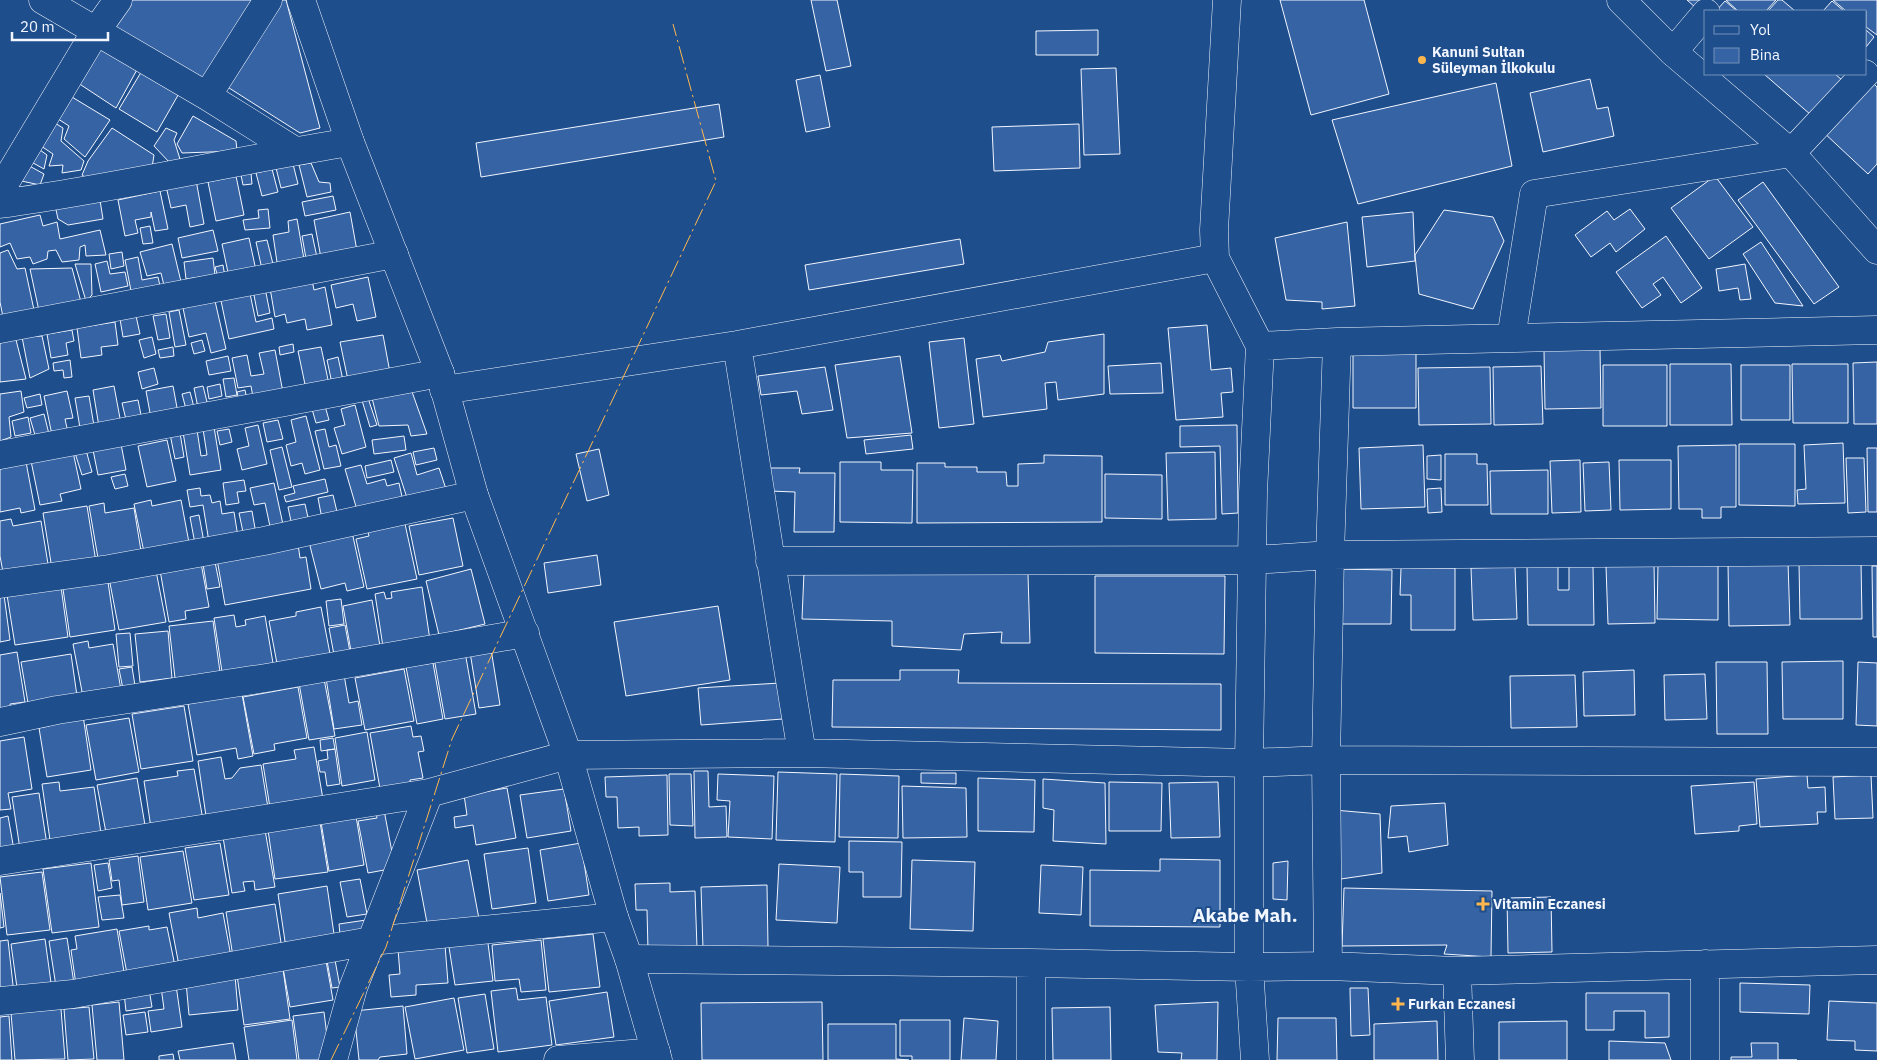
<svg xmlns="http://www.w3.org/2000/svg" width="1877" height="1060" viewBox="0 0 1877 1060" font-family="'IBM Plex Sans',sans-serif">
  <style>
    .building { fill: #3563a3; stroke: #f2f6ff }
    .lines { fill: none; stroke-linecap: round; stroke-linejoin: round }
    .minor-casing { stroke: #f2f6ff; stroke-width: 29 }
    .tertiary-casing { stroke: #f2f6ff; stroke-width: 29 }
    .secondary-casing { stroke: #f2f6ff; stroke-width: 29 }
    .minor { stroke: #1f4e8c; stroke-width: 28 }
    .tertiary { stroke: #1f4e8c; stroke-width: 28 }
    .secondary { stroke: #1f4e8c; stroke-width: 28 }
    .power { stroke: #ffb74d; stroke-width: 1; stroke-dasharray: 18 4 2.5 4; stroke-linecap: butt }
    .poi-dot { fill: #ffb74d; stroke: #1f4e8c; stroke-width: 2 }
    .labels { text-anchor: middle; dominant-baseline: central; stroke-width: 4; stroke-linejoin: round; paint-order: stroke }
    .poi-label { font-size: 14px; font-weight: bold; fill: #f2f6ff; stroke: #1f4e8c; text-anchor: start }
    .district-label { font-size: 19px; font-weight: bold; fill: #f2f6ff; stroke: #1f4e8c }
  </style>
  <rect width="100%" height="100%" fill="#1f4e8c"/>
  <path class="building" d="M128 0H253L202 84 109 26Z
    M281 0H286L320 128 300 133 226 86Z
    M811 0H837L851 66 826 71Z
    M1280 0H1364L1389 94 1311 115Z
    M1687 0H1700L1695 7Z
    M1726 0H1776L1766 11H1738Z
    M1778 0H1782L1795 11H1768Z
    M1833 0H1877V35L1866 27V11H1846Z
    M1725 1 1737 11H1716Z
    M1832 1 1844 11H1823Z
    M1098 30V55H1036V31Z
    M1866 30 1874 37 1866 47Z
    M99 44 139 66 116 108 75 81Z
    M1116 68 1120 154 1084 155 1081 69Z
    M143 69 181 90 157 132 119 109Z
    M1764 74H1835L1842 80 1811 115Z
    M820 75 830 127 806 132 796 80Z
    M1868 78 1877 87V164L1868 174 1821 130Z
    M1590 79 1597 109 1608 107 1614 136 1543 152 1530 93Z
    M1496 83 1512 166 1358 204 1332 120Z
    M67 94 110 120 85 157 64 139 69 126 52 115Z
    M719 104 724 137 481 177 476 143Z
    M193 116 236 141 237 151 182 153 177 144Z
    M50 120 63 128 61 141 84 161 81 170 62 173 63 165 49 166 53 154 38 144Z
    M1079 124 1080 168 994 171 992 127Z
    M112 128 154 155 151 174 94 183 82 175 88 161Z
    M166 128 177 133 174 140 180 159 170 163 154 146Z
    M33 145 47 155 44 169 26 159Z
    M24 163 44 174 40 185 17 180Z
    M311 163 319 182 330 183 331 192 307 197 299 165Z
    M293 164 298 184 281 188 276 168Z
    M272 169 278 192 262 196 256 173Z
    M251 173 252 184 243 185 241 175Z
    M236 176 244 215 216 221 208 182Z
    M1715 176 1753 227 1709 259 1671 208Z
    M196 180 204 224 190 227 186 205 171 208 166 186Z
    M1763 182 1839 287 1814 304 1738 200Z
    M160 191 168 229 155 231 151 212V217L135 220 138 233 125 236 118 200Z
    M99 194 103 219 68 225 58 219 55 205Z
    M333 196 336 210 305 216 302 202Z
    M268 209 270 228 245 230 243 220 259 218 258 210Z
    M1630 209 1645 229 1616 252 1610 243 1591 257 1575 235 1607 211 1614 220Z
    M1444 210 1493 217 1504 241 1473 309 1419 294 1415 255Z
    M350 212 357 251 321 258 314 220Z
    M1413 212 1415 261 1367 267 1362 217Z
    M40 215 43 226 57 222 60 239 100 230 106 255 86 256 85 245 80 247 79 260 62 262 56 250 48 251 47 259 33 264 30 257 17 259 10 243 0 247V224Z
    M297 219 305 265 278 269 273 235 289 232 288 221Z
    M1347 222 1355 306 1322 309V302L1286 300 1275 238Z
    M150 226 153 243 143 244 140 228Z
    M213 230 218 251 182 258 178 238Z
    M312 234 318 262 307 264 302 236Z
    M1666 236 1702 288 1681 303 1663 277 1653 284 1661 295 1642 308 1616 272Z
    M249 238 257 275 230 282 222 244Z
    M960 239 964 264 809 290 805 265Z
    M267 240 275 272 263 274 256 242Z
    M1761 242 1803 306 1775 303 1743 254Z
    M172 244 183 290 166 294 161 273 147 276 140 252Z
    M8 250 17 269 25 268 34 310 3 317 0 302V253Z
    M122 252 124 266 111 269 109 254Z
    M138 257 142 280 158 277 162 295 132 296 125 260Z
    M213 258 215 275 186 279 184 262Z
    M107 261 110 274 125 272 128 286 101 292 95 264Z
    M75 264H91L92 295 86 301Z
    M1745 264 1751 299 1740 300 1738 288 1719 291 1716 269Z
    M223 265 226 283 218 277 215 267Z
    M72 268 81 302 39 311 30 269Z
    M368 277 376 317 357 321 353 304 336 308 331 285Z
    M312 280 314 290 325 287 332 325 307 330 305 319 287 323 285 314 275 317 270 288Z
    M265 288 270 313 258 316 253 290Z
    M249 289 256 322 272 318 274 329 229 339 220 296Z
    M215 301 226 349 211 353 206 333 189 337 183 308Z
    M179 310 186 345 175 347 169 312Z
    M166 314 170 338 158 340 153 316Z
    M136 316 140 334 123 337 120 319Z
    M115 322 118 345 101 347 102 355 81 358 77 328Z
    M1207 325 1211 370 1231 368 1233 392 1221 393 1223 417 1176 420 1168 328Z
    M72 330 74 341 66 343 68 355 51 358 47 334Z
    M1104 334V394L1058 400 1056 382 1045 383 1047 409 983 417 976 359 1000 355 1002 361 1045 352 1048 342Z
    M383 335 391 378 349 385 340 342Z
    M15 336 26 379 0 382V338Z
    M42 336 49 369 30 378 22 337Z
    M152 337 156 354 144 358 139 340Z
    M964 338 974 424 939 428 929 342Z
    M202 340 205 351 194 354 191 343Z
    M293 344 294 352 280 355 279 347Z
    M173 347 174 356 160 358 158 350Z
    M321 347 330 389 307 394 298 351Z
    M1600 349 1601 408 1545 409 1544 350Z
    M275 350 284 398 254 403 251 386 238 388 232 358 247 355 251 376 264 374 259 353Z
    M1353 351H1416V408H1353Z
    M228 356 231 371 209 375 206 361Z
    M900 356 912 433 847 438 835 365Z
    M338 357 344 385 333 388 327 360Z
    M70 360 72 377 64 378 63 370 54 371 53 363Z
    M1877 362V424H1854L1853 363Z
    M1161 363 1163 393 1110 394 1108 366Z
    M1670 364H1731L1732 425H1670Z
    M1792 364H1848V423H1793Z
    M1603 365H1667V426H1603Z
    M1741 365H1790V420H1741Z
    M1541 366 1543 424 1494 425 1493 367Z
    M825 367 833 410 802 414 797 391 761 395 758 376Z
    M1490 367 1491 424 1419 425 1418 368Z
    M154 368 158 384 142 389 138 372Z
    M234 378 237 395 226 397 223 379Z
    M220 384 222 396 209 399 207 387Z
    M114 386 122 429 100 433 93 390Z
    M173 386 178 413 151 418 146 391Z
    M203 386 208 406 198 408 194 388Z
    M411 389 427 434 411 436 408 425 379 426 372 398Z
    M245 390 248 404 240 406 237 392Z
    M21 391 24 412 9 417 11 437 0 441V394Z
    M67 391 73 418 65 419 69 437 53 440 44 396Z
    M190 392 195 411 187 413 182 394Z
    M40 394 42 405 27 408 24 398Z
    M367 395 377 425 370 427 361 397Z
    M89 396 95 432 81 434 75 398Z
    M138 400 143 425 128 428 122 403Z
    M355 405 366 447 342 454 334 428 345 425 341 409Z
    M325 406 329 420 316 423 312 409Z
    M44 414 50 438 37 442 30 418Z
    M306 416 320 470 305 474 302 463 291 466 286 445 296 442 291 420Z
    M28 417 31 433 15 436 12 421Z
    M278 420 283 439 267 442 263 423Z
    M258 425 267 464 242 470 237 449 249 446 245 428Z
    M1237 425 1238 513 1222 514 1220 446 1180 447V426Z
    M214 427 221 470 190 475 183 432 197 430 201 456 207 455 203 429Z
    M229 429 232 442 220 445 217 431Z
    M325 429 329 447 336 445 341 466 324 469 315 431Z
    M180 433 184 457 175 459 170 434Z
    M911 435 913 449 866 454 864 440Z
    M404 436 406 450 374 454 372 440Z
    M167 440 176 481 147 487 138 446Z
    M1843 443 1845 503 1798 504 1797 490 1806 489 1804 445Z
    M121 444 126 470 98 475 93 450Z
    M1739 444H1795V506L1739 505Z
    M1423 445 1425 507 1361 509 1359 448Z
    M1736 445V507H1721V518H1702V509H1679L1678 446Z
    M282 447 292 487 279 490 270 450Z
    M434 448 437 460 416 465 413 452Z
    M1867 448H1877V512H1868Z
    M599 449 609 495 587 501 576 454Z
    M86 450 92 472 82 475 75 453Z
    M73 452 81 489 60 494 62 501 40 505 31 461Z
    M1215 452 1216 519 1168 520 1166 453Z
    M411 453 417 475 439 468 446 489 408 501 394 458Z
    M1445 454H1477V464H1487L1488 505H1445Z
    M1044 455 1102 456V522L917 523V463H945V467H977V472H1006L1007 486H1018V464L1044 463Z
    M1441 455V480L1427 479V456Z
    M1846 458H1864L1866 512 1848 513Z
    M391 460 394 472 367 478 365 466Z
    M1580 460 1581 512 1552 513 1550 461Z
    M1619 460H1671V509L1620 510Z
    M26 462 35 510 21 513 20 508 0 512V467Z
    M840 462H881V470H913L912 523 840 522Z
    M1609 462 1611 510 1585 511 1583 463Z
    M361 465 367 484 385 479 387 486 399 483 403 501 357 510 345 469Z
    M769 468H800L799 473H835L834 532H794L795 492 769 491Z
    M1548 470V514H1491L1490 471Z
    M125 474 128 486 115 489 111 477Z
    M1105 474 1162 475V519L1105 518Z
    M325 479 328 492 286 502 284 496 295 493 293 486Z
    M244 480 246 491 237 492 239 503 226 505 223 483Z
    M274 483 284 529 271 531 265 503 254 505 250 488Z
    M200 488 201 496 210 495 212 503 220 501 222 514 234 512 238 537 209 542 203 505 190 507 187 490Z
    M1441 488 1442 512 1428 513 1427 489Z
    M333 495 338 516 322 519 318 498Z
    M151 500 152 506 181 500 190 548 145 557 134 504Z
    M104 503 105 513 134 508 142 557 99 564 89 506Z
    M305 504 309 522 292 526 288 507Z
    M87 506 96 562 52 569 43 513Z
    M252 511 256 534 244 537 239 513Z
    M199 515 204 542 195 544 190 517Z
    M453 518 463 566 419 575 409 526Z
    M11 519 13 526 41 521 49 570 4 578 0 556V521Z
    M405 524 417 579 367 589 356 539 369 536 368 532Z
    M352 532 364 587 347 591 345 583 321 589 309 542Z
    M298 544 300 558 306 557 311 589 225 605 217 559Z
    M597 555 601 585 548 593 544 563Z
    M215 562 220 587 207 589 203 564Z
    M1788 562 1790 625 1729 626 1728 563Z
    M1861 562 1862 619H1800L1799 563Z
    M201 563 209 607 185 611 186 619 169 622 160 570Z
    M1654 564 1655 623 1608 624 1606 566Z
    M1658 564 1718 565V620L1657 619Z
    M1527 566H1558V590H1569V566H1593L1594 625H1528Z
    M1872 566H1877V637H1873Z
    M1515 567 1517 619 1473 620 1471 568Z
    M1401 568H1455V630H1411V595H1400Z
    M471 569 485 624 439 635 426 581Z
    M1338 569 1392 570 1391 624H1338Z
    M156 571 166 622 119 630 109 578 123 580 140 577 139 574Z
    M804 572 1028 574 1030 643H1001L1002 632 964 634 961 650 892 646V621L802 619Z
    M1095 576H1225L1224 654 1095 653Z
    M108 582 115 630 70 637 63 589Z
    M61 587 68 637 15 645 7 595Z
    M422 587 430 640 383 647 375 594 384 592 386 599 392 598 391 592Z
    M4 595 10 640 0 642V596Z
    M341 599 344 624 329 626 326 601Z
    M372 600 380 646 351 651 343 606Z
    M718 606 730 680 626 696 614 622Z
    M321 607 331 659 278 669 269 621 296 616V612Z
    M234 615 236 627 246 625 245 620 265 616 274 669 222 672 214 618Z
    M213 621 220 672 175 678 169 626Z
    M345 625 350 652 334 655 329 628Z
    M168 631 172 678 140 682 135 634Z
    M130 633 133 666 119 667 116 634Z
    M88 641 89 648 113 644 121 690 83 697 73 644Z
    M491 649 500 705 479 708 470 652Z
    M17 652 25 702 10 704 11 711 0 713V655Z
    M465 652 476 714 445 719 434 658Z
    M71 654 77 696 28 703 21 662Z
    M1843 661V719H1783L1782 662Z
    M1716 662H1767L1768 734H1717Z
    M1858 662 1877 663V726L1856 725Z
    M433 663 443 719 417 724 406 667Z
    M132 667 136 692 124 694 119 669Z
    M404 669 414 721 365 730 355 678Z
    M900 670H959L958 683 1221 684V730L832 727 833 680H900Z
    M1634 670 1635 715 1584 716 1583 672Z
    M1705 674 1707 719 1665 720 1664 675Z
    M344 675 349 703 358 701 362 725 334 729 326 678Z
    M1575 675 1577 727 1511 728 1510 676Z
    M324 679 335 736 309 740 299 683Z
    M780 683 783 719 701 725 698 688Z
    M298 687 307 738 274 744 275 750 254 754 243 697Z
    M242 694 253 756 238 759 236 748 197 755 188 704Z
    M184 706 193 761 141 769 132 714Z
    M83 715 91 770 47 777 39 728 49 726 48 720Z
    M129 718 139 772 96 780 86 725Z
    M411 726 413 737 421 736 424 751 418 752 423 778 410 780 411 789 381 794 370 733Z
    M367 732 375 780 342 786 335 738Z
    M24 737 32 789 8 793 11 809 0 810V741Z
    M333 738 335 749 321 751 320 740Z
    M314 747 324 805 271 814 263 764 296 759 294 750Z
    M335 749 340 784 327 786 325 772H320L318 761 328 759 327 750Z
    M221 757 225 779 232 778 240 768 261 765 269 814 207 823 198 761Z
    M194 769 203 820 151 828 144 781 178 776 177 771Z
    M694 771H708L709 807 726 806 727 837 695 838Z
    M778 772 837 774 835 842 776 840Z
    M921 773H956V784L921 783Z
    M669 774H691L693 826 670 825Z
    M718 774 774 776 772 839 728 837 730 801 717 800Z
    M840 774 899 776 898 838 839 837Z
    M667 775 668 835 639 836V827L618 828 617 797H606L605 777Z
    M1807 775 1808 788 1825 787 1826 812H1817L1818 824 1760 827 1756 779Z
    M1871 775 1873 818 1835 819 1833 777Z
    M137 778 146 831 107 838 97 785Z
    M978 778 1035 780 1034 832 978 831Z
    M1043 779 1105 783 1106 844 1053 841 1054 810 1043 808Z
    M59 782 60 791 94 787 102 840 51 847 42 784Z
    M1109 782 1162 783 1161 831H1109Z
    M1218 782 1220 837 1171 838 1169 783Z
    M1754 782 1757 824 1739 826V831L1695 834 1691 786Z
    M902 786 966 788 967 837 903 838Z
    M507 788 516 838 476 845 473 825 455 828 454 817 467 815 464 795Z
    M564 789 571 831 527 838 520 795Z
    M39 793 47 845 20 849 12 797Z
    M1445 803 1448 845 1409 852 1407 836 1388 838 1391 806Z
    M384 810 395 868 368 873 358 821 377 818 376 811Z
    M1334 810 1380 814 1382 873 1334 880Z
    M8 816 14 850 0 852V818Z
    M356 816 364 865 329 871 321 822Z
    M320 822 328 872 275 879 268 830Z
    M265 830 275 887 255 890 254 881 243 882 245 891 232 893 223 837Z
    M849 841 902 842 901 897H863V872H849Z
    M220 843 229 895 194 900 185 848Z
    M581 843 589 895 548 901 540 850Z
    M528 848 536 903 492 909 484 854Z
    M183 851 192 903 148 910 140 857Z
    M138 856 144 902 122 905 119 880 112 881 109 860Z
    M1160 859 1220 860V927L1090 926V870L1160 871Z
    M468 860 479 919 428 928 417 870Z
    M912 860 975 862 973 931 910 929Z
    M1288 861 1287 900 1273 899V863Z
    M91 863 99 927 52 933 43 869Z
    M108 863 112 888 98 891 94 865Z
    M779 864 840 867 837 923 776 920Z
    M1041 865 1083 867 1081 915 1039 913Z
    M42 872 50 930 7 935 0 877Z
    M360 879 367 914 347 917 340 882Z
    M670 883V892L695 891 697 948 648 950 647 910H636L635 884Z
    M767 885 768 947 703 949 701 887Z
    M327 886 335 941 286 948 278 894Z
    M1344 888 1492 891 1491 957 1444 954 1447 945 1342 946Z
    M0 893 4 927 0 928Z
    M120 895 124 918 102 920 98 897Z
    M1551 897 1552 952 1508 953 1507 898Z
    M275 904 282 949 233 957 226 912Z
    M197 908 198 918 223 913 232 962 180 971 169 913Z
    M366 920 368 932 340 935 339 924Z
    M149 926V930L167 927 176 971 128 979 119 931Z
    M117 929 125 978 76 985 71 950 77 949 75 936Z
    M593 934 600 987 549 992 543 939Z
    M487 936 493 981 455 985 448 941Z
    M67 938 75 990 57 993 49 941Z
    M45 939 52 990 18 995 11 944Z
    M8 940 14 994 0 995V941Z
    M541 940 546 990 521 992 519 979 495 981 492 945Z
    M445 945 448 983 416 985V995L391 997 389 975 400 974 398 949Z
    M335 960 340 987 332 988 327 961Z
    M326 961 333 1000 290 1007 283 968Z
    M283 969 290 1019 244 1025 237 975Z
    M235 976 238 1010 189 1015 186 982Z
    M1740 983 1810 985 1809 1014 1740 1012Z
    M176 985 182 1027 151 1032 148 1011 164 1009 161 987Z
    M516 988 518 1000 546 997 552 1045 498 1052 491 991Z
    M1350 988H1368L1370 1035 1351 1036Z
    M149 989 152 1007 126 1011 124 993Z
    M607 992 614 1037 556 1045 549 1001Z
    M1586 993H1669V1037L1645 1038V1011H1614V1030H1586Z
    M485 994 494 1049 467 1053 458 998Z
    M454 998 464 1050 415 1059 405 1007Z
    M1829 1001 1877 1003V1051L1855 1050V1041L1827 1040Z
    M119 1002 124 1060H97L92 1005Z
    M822 1002 823 1060H702L701 1003Z
    M1218 1002 1217 1060H1181L1182 1053 1158 1052 1155 1005Z
    M403 1006 407 1054 380 1057 378 1060H359L354 1011Z
    M89 1007 94 1059 68 1060 64 1009Z
    M1110 1007 1111 1060H1053L1052 1008Z
    M61 1009 65 1059 15 1060 11 1013Z
    M145 1012 148 1032 126 1035 123 1015Z
    M324 1012 330 1060H299L293 1016Z
    M9 1016 12 1060H0V1017Z
    M964 1018 998 1021 996 1060H961Z
    M1278 1018H1336L1337 1060H1277Z
    M292 1020 297 1060H249L244 1027Z
    M900 1020H950V1060H912V1056H900Z
    M1437 1021 1438 1060H1374V1024Z
    M1567 1021V1060H1499V1022Z
    M828 1024H896V1059L909 1060H828Z
    M1609 1041 1665 1043 1671 1060H1609Z
    M233 1043 236 1060H180L178 1051Z
    M1751 1043H1778V1060H1797H1731V1057H1752Z
    M173 1054 174 1060H159V1056Z"/>
  <g class="lines">
    <g class="minor-casing">
      <path id="minor" d="M43 0 207 96 295 151
        M1227 0 1214 230 1215 258 1260 346 1253 493 1249 763V967L1255 1060
        M1673 52 1706 13
        M207 96 268 0
        M0 191 96 31 118 0
        M0 204C117 188 233 161 350 142
        M0 329 394 254
        M1511 338 1534 194 1791 153 1865 74
        M737 345C759 481 779 617 802 753
        M1260 346 1337 342 1877 330
        M444 390 737 345 1215 258
        M0 455 440 373
        M770 561 1254 560 1330 555 1877 551
        M0 584 109 569 264 541 474 495
        M0 722 57 710 266 678 525 633
        M0 861 429 793 568 755 802 753 1249 763 1326 760 1877 762
        M629 959 1031 963 1249 967 1328 966 1457 971 1877 960
        M1705 964V1060
        M1328 966 1326 760 1330 555 1337 342
        M1457 971 1460 1060
        M0 1001 73 994 371 941 614 917
        M333 1060 353 988 429 793
        M558 1060 656 1052
        M1031 1060V963"/>
    </g>
    <g class="tertiary-casing">
      <path id="tertiary" d="M301 0 350 142 440 373 474 495 568 755 614 917 629 959 658 1060"/>
    </g>
    <g class="secondary-casing">
      <path id="secondary" d="M1621 0 1673 52 1791 153 1877 250"/>
    </g>
    <use href="#minor" class="minor"/>
    <use href="#tertiary" class="tertiary"/>
    <use href="#secondary" class="secondary"/>
    <path class="power" d="M331 1060 386 947 452 739 716 181 673 24"/>
  </g>
  <g class="poi-dot">
    <circle cx="1422" cy="60" r="5"/>
    <path d="M1480.5 896.5h5v5h5v5h-5v5h-5v-5h-5v-5h5z"/>
    <path d="M1395.5 996.5h5v5h5v5h-5v5h-5v-5h-5v-5h5z"/>
  </g>
  <g class="labels">
    <g class="poi-label">
      <text x="1432" y="52">Kanuni Sultan<tspan x="1432" dy="16">Süleyman İlkokulu</tspan></text>
      <text x="1493" y="904">Vitamin Eczanesi</text>
      <text x="1408" y="1004">Furkan Eczanesi</text>
    </g>
    <g class="district-label">
      <text x="1245" y="915">Akabe Mah.</text>
    </g>
  </g>
  <rect x="1704" y="10" width="162" height="65" fill="#1f4e8c" stroke="#7391ba"/>
  <rect x="1714" y="26" width="25" height="8" fill="#1f4e8c" stroke="#7391ba"/>
  <text x="1750" y="35" font-size="15" fill="#f2f6ff">Yol</text>
  <rect x="1714" y="48" width="25" height="15" fill="#3563a3" stroke="#7391ba"/>
  <text x="1750" y="60" font-size="15" fill="#f2f6ff">Bina</text>
  <path d="M12 32v8h96v-8" fill="none" stroke="#f2f6ff" stroke-width="2.5"/>
  <text x="20" y="32" font-size="15" fill="#f2f6ff" stroke="#1f4e8c" stroke-width="4" paint-order="stroke">20 m</text>
</svg>
